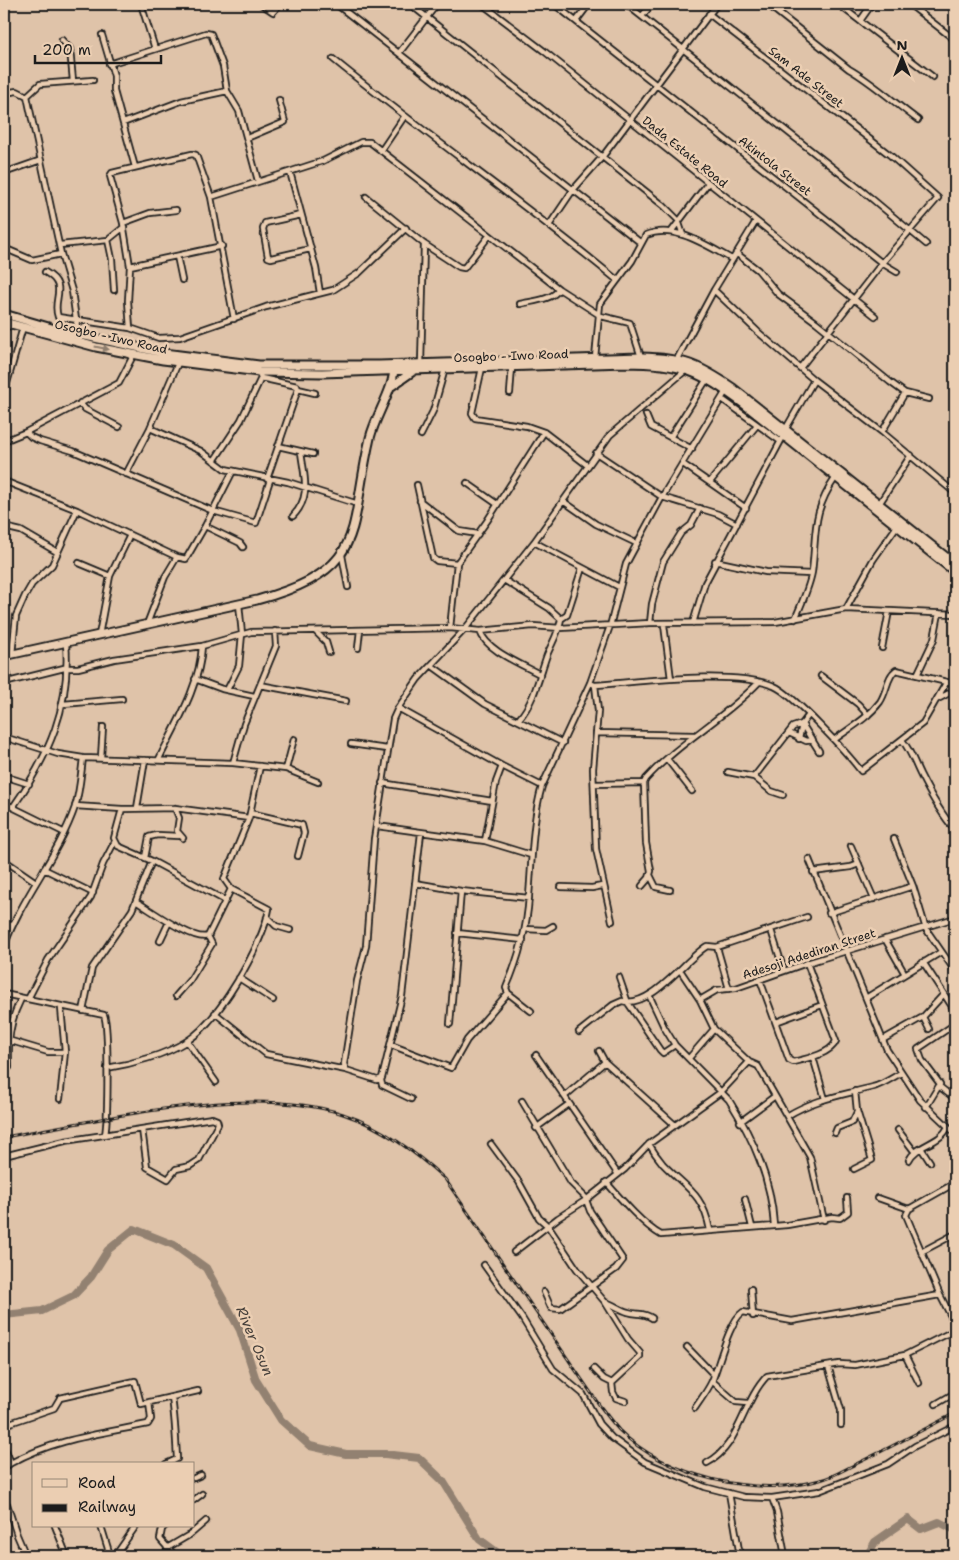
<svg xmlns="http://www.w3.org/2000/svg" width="959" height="1560" viewBox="0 0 959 1560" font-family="'Shantell Sans',sans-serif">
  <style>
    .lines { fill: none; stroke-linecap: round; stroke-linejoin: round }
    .river { stroke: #928171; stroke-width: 8 }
    .street-casing { stroke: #1c1c1c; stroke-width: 8 }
    .primary-casing { stroke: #1c1c1c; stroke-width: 11 }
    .street { stroke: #ebceb2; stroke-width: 4.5 }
    .primary { stroke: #ebceb2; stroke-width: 7 }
    .rail-casing { stroke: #1c1c1c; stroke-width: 3 }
    .rail { stroke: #ebceb2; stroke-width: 1; stroke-dasharray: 4; stroke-linecap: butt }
    .oneway { fill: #8e7e6e }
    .labels { text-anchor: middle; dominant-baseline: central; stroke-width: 5; stroke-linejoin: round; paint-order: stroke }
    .street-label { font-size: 12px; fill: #1c1c1c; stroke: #ebceb2 }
    .water-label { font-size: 14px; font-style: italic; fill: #453f3a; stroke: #ebceb2 }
  </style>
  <rect width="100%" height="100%" fill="#dfc3a9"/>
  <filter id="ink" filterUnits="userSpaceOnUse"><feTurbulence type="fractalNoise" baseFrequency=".02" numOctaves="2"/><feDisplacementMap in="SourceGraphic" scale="10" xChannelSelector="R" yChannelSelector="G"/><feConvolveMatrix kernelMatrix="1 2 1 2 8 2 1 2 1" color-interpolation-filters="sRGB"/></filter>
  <g filter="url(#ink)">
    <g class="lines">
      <path class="river" d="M4 1315 42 1311 73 1296 91 1277 108 1250 134 1229 174 1245 206 1268 240 1330 256 1380 281 1420 310 1446 346 1454H385L419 1458 443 1481 479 1539 502 1556
        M867 1556 875 1542 908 1519 921 1529 939 1522 955 1530"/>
      <g class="street-casing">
        <path id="street" d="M141 4 155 49
          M261 4 273 12 280 4
          M336 4 641 243
          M410 4 664 206 678 220 683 235
          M482 4 544 51 875 316
          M554 4 882 263 897 272
          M626 4 865 193 926 244
          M767 4 849 69C872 82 896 104 918 120
          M838 4 933 77
          M909 4 955 40
          M709 14 890 155 938 198 882 263 800 368
          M642 16 652 4
          M577 20 589 4
          M860 21 872 4
          M102 35 114 76V91L135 167
          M62 40 70 49 73 81
          M399 53 437 4
          M333 59C426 135 524 203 617 280
          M109 64 206 33 211 34 223 66 227 91 239 111 258 181
          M4 93 17 91 27 96 61 254 72 291 78 334
          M27 96 40 84 93 80
          M123 123 181 101 227 91
          M247 138 285 122 279 100
          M381 151 404 117
          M290 172 316 268 320 293
          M4 173 41 160
          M211 197 323 161 361 142H370L559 289 601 316 630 323 641 357
          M366 197 424 244 459 267 464 268 489 236
          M301 215 265 223 263 229 268 257 271 258 310 249
          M123 223 150 213 176 210
          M550 224 573 190 603 156 717 4
          M671 232 708 183
          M108 240 112 259 114 290
          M60 245 108 240 124 227
          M4 248 32 260 61 254
          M736 253 758 270 778 294 816 322 890 382 905 393 929 399
          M177 256 182 280
          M130 266 222 246
          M45 272C70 286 51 299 58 317L130 328 159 338 180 337 266 307 333 290 359 273 406 228
          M714 290 758 332 814 380 882 432 955 493
          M520 304C532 301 553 300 559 289
          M4 328 13 325
          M130 328 128 301 130 266 123 223 110 176 112 173 192 154 196 155 211 197 234 319
          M595 358 600 304 632 261 646 235C675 223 707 246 732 259
          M677 359 714 290 756 221
          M421 364 424 244
          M482 368 472 413 475 418 527 426 544 432 587 465
          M261 378 297 386 298 389 315 393
          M510 393 512 367
          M4 394 23 327
          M722 399 780 441
          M80 403 85 409 119 427
          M646 415 651 427 692 449
          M150 428 201 451 225 469 288 482 358 504
          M785 430 814 380
          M26 432 31 437 40 441 73 451 213 511 256 523 270 480
          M544 432 487 521 457 563 450 628 480 631 533 626 560 628 650 623 775 622 846 609 955 614
          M882 432 905 393
          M421 435 433 411 445 369
          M671 436 707 379
          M4 441 26 432 119 383 134 354
          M278 446 313 454
          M596 453 662 497 718 514 737 524
          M214 461 241 420 261 378 259 372
          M683 464 746 508
          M126 474 150 428 178 363
          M267 479 298 389
          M4 481 77 510 177 557 186 559 205 526 233 471
          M710 482 757 425
          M467 483 497 504
          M417 485 433 558 437 561 457 563
          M420 501 459 531 478 534
          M563 501 596 524 636 543
          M879 504 911 455
          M293 516C312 496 304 477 301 452
          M205 526 240 543 243 547
          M4 527 21 531 57 552
          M534 542 619 587
          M342 555 348 587
          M715 561 766 572 811 574
          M79 563 110 576
          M504 580 549 608 561 619C559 632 552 643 547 655 539 677 534 702 519 719
          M846 609 873 560 897 526
          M561 619 567 615 582 568
          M795 619C801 605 809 588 812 572 817 532 811 513 836 477
          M650 623 652 604 663 562 681 533 691 525 700 508
          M693 623 705 583 784 435
          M147 624 165 577 177 557
          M664 625 671 679
          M480 631C486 651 524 665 541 675
          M316 632 326 642 329 652
          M99 635 110 576 130 535
          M358 648 360 630
          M882 648 889 611
          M12 654 16 616 25 596 32 584 52 565 77 510
          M4 656 9 681
          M431 665 485 704 563 743
          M917 675 934 639 939 613
          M821 676 858 704 868 715
          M195 679 222 689 254 696
          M4 683 64 668H78L114 659 202 646 251 632 450 628
          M590 683 595 685C639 682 734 669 774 686 793 694 847 753 861 771L923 723 946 683
          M260 685 346 701
          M595 685 598 711 593 769 596 849 612 921
          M227 690 239 666 242 634 239 604
          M938 699 955 690
          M63 704 122 699
          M398 708 502 766 542 786
          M802 724 819 751
          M596 733 695 735
          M789 733 806 741 813 740
          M4 737 58 754 83 758 233 763 286 769 318 782
          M799 739 802 724 808 716
          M834 740C850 728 868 718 880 702 887 692 887 676 896 670L955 684
          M902 740C911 751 914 762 920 774 930 794 941 814 955 830
          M351 744 387 749
          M101 757 103 727
          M159 759C176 724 200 686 202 646
          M667 759 692 791
          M233 763 244 724 276 646 275 631
          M286 769 294 739
          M728 772 754 777 771 791 783 795
          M4 776 29 784
          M754 777 793 727 802 724
          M382 783 492 801
          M594 784 644 783
          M4 803 63 832
          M75 806 122 809 175 808 249 818
          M13 807C49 756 71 706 66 643
          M137 808 145 760
          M175 808 179 818 177 831 183 838
          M122 809 114 838 118 846 152 861 226 901
          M250 813 302 825 304 833 298 856
          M377 826 485 841 531 855
          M421 833 402 996 382 1078 377 1080 346 1070 344 1064 357 981 366 946 374 839 393 719 398 708 418 679 465 629 534 542 610 435 686 370
          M894 839 913 886 926 929 955 971
          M485 841 496 782 502 766
          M851 846 874 899
          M145 858 149 837 157 835 179 836
          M809 859 887 1050 920 1100 955 1133
          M4 860 36 882
          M44 869 93 893
          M813 872 851 867 859 864
          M650 875 656 887 670 890
          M415 883 461 891 529 898
          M642 886 649 878 651 871 646 843 644 783 646 779C679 742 725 718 759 682
          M561 887 592 888 602 886
          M137 902C151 910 194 942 208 936L231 889
          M829 913 913 886
          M267 917 276 926 290 930
          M4 921 11 926
          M525 929 546 930 553 926
          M771 930 784 971
          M457 933 523 940
          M885 939 905 974
          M160 941 169 922
          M4 947C21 897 58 857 75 807 80 791 81 773 83 758
          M717 947 729 989
          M923 962 955 1011
          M680 970 700 1000 714 1029 689 1058
          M619 977 628 1003 660 1050 663 1053 675 1045
          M239 978 273 1000
          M760 980 789 1060 793 1062C806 1059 831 1054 836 1041L807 963
          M4 994 104 1015C109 1027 108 1119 105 1135
          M649 995 664 1027 675 1045 729 1100C754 1140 771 1179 774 1225
          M176 996 190 980 212 944 208 936
          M866 998 941 952
          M28 999 48 960 91 897 103 864 115 841
          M700 1000 717 990 736 988 807 963 955 918
          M83 1011 92 968 132 910 152 861
          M531 1011 508 993 506 988C519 958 527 929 529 896 532 860 532 821 542 786L590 683 610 626 626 564 662 497 726 391
          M215 1013 266 1054 346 1070
          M776 1022 822 1005
          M450 1024 461 891
          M714 1029 749 1062
          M929 1029 923 1017 943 995
          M579 1032 613 1005 622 1001C651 1009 685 959 707 946L717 947 807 917
          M884 1039 923 1017
          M8 1040 48 1052H65
          M187 1041 216 1082
          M391 1045 451 1068 467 1040 508 993
          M599 1051 605 1062 675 1125
          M536 1055 617 1173
          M813 1057 825 1099
          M9 1067C8 1042 9 1022 21 999
          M107 1068C132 1064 165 1055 187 1041 218 1022 263 945 269 909L231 889 224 879 249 818 260 766
          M381 1080 382 1085 411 1099
          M940 1087 955 1099
          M565 1096 605 1062
          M60 1099 65 1052 61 1008
          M522 1101 571 1183 585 1197 590 1211 623 1260 616 1269 560 1309 551 1308 544 1292
          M926 1107 940 1084 922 1060 918 1049 955 1024
          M787 1116C814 1099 843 1095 873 1087 882 1085 892 1078 901 1073
          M740 1122 775 1096
          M536 1128 569 1104
          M898 1130 914 1151
          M835 1133 837 1128 852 1122 857 1112
          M491 1144 519 1182 539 1218 548 1226 577 1269 605 1302 628 1339 640 1353V1357L612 1383 613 1392 616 1398 625 1401
          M649 1144C653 1151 658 1158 663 1164 686 1188 703 1193 710 1230
          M921 1148 930 1162
          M4 1156 65 1141 212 1118 217 1120 218 1124 199 1160 190 1166 176 1169 168 1179 147 1167 142 1129
          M909 1160C917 1144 940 1144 948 1127
          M854 1169 872 1160 857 1111 855 1091
          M606 1182C620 1198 643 1225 661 1235L787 1225 832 1217 840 1218 848 1212 847 1198
          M955 1183 909 1209 906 1215 940 1295 955 1324
          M878 1198 909 1209
          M745 1199 752 1227
          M514 1252 558 1218 586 1200 625 1169 649 1144 721 1092 749 1062 758 1066 810 1157 824 1220
          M921 1252 955 1234
          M484 1265 522 1318 553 1369 583 1394 599 1424 612 1438 645 1462 705 1487 744 1497 772 1498 819 1491 888 1464 915 1446 955 1426
          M751 1289 753 1316
          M605 1302C613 1304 620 1310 628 1312 637 1315 644 1312 652 1318
          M687 1347 714 1375
          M905 1355 919 1383
          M828 1366 841 1410V1425
          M594 1369 604 1379 612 1383
          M712 1381 736 1402 748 1403
          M936 1404 955 1393
          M695 1408C701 1399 708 1390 712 1381 719 1365 729 1321 743 1312L792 1321 940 1295
          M4 1425 54 1408 60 1398 135 1381 141 1404 198 1391
          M4 1446 11 1463 4 1468
          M11 1463C54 1439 100 1434 148 1424L151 1419 149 1402
          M707 1463C740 1446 742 1402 767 1376L839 1364 855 1365 905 1355 955 1330
          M166 1464 177 1459C176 1438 175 1418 172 1398
          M194 1478 201 1475
          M729 1493 740 1556
          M772 1498 777 1512 785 1556
          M194 1500 202 1494
          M7 1504 17 1535 26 1556
          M55 1526 67 1556
          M101 1526 109 1552
          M165 1526 162 1529 160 1539 175 1556
          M167 1548 191 1534 206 1521
          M115 1556 136 1526"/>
      </g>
      <g class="primary-casing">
        <path id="primary" d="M4 314 62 331 164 353 259 365H379L641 357C683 358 698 364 733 388L955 564
          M4 322 96 347 163 360 259 372 322 373 625 363C683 363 699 371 745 405L955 572
          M392 386 412 372
          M4 656 257 600C369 569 348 533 370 438 376 414 394 389 394 367"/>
      </g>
      <use href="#street" class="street"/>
      <use href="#primary" class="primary"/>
      <g class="rail-casing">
        <path id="rail" d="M4 1137C102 1120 247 1083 343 1114 382 1127 415 1152 445 1179L600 1406C606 1414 612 1422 619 1430 665 1477 757 1498 820 1480 833 1477 845 1469 858 1463 891 1447 923 1430 955 1413"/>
      </g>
      <use href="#rail" class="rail"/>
    </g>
    <defs><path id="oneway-solid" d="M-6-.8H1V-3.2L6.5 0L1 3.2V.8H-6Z" transform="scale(1.25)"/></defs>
    <use class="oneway" href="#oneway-solid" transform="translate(102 348) rotate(12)"/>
  </g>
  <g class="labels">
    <g class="street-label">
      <text transform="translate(806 77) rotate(38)">Sam Ade Street</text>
      <text transform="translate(685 152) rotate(39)">Dada Estate Road</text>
      <text transform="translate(775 166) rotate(38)">Akintola Street</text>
      <text transform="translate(111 337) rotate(13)">Osogbo - Iwo Road</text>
      <text transform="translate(511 356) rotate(-2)">Osogbo - Iwo Road</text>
      <text transform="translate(809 954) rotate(-18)">Adesoji Adediran Street</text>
    </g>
    <g class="water-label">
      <text transform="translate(255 1341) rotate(67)">River Osun</text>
    </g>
  </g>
  <rect width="959" height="1560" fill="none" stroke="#ebceb2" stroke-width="20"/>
  <rect x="10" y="10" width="939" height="1540" fill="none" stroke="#1c1c1c" stroke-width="2" filter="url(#ink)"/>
  <rect x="32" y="1462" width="162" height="65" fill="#ebceb2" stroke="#988776"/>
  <rect x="42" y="1479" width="25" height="8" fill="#ebceb2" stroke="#988776"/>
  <text x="78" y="1488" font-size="15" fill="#1c1c1c">Road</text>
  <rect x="42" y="1504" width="25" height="8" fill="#1c1c1c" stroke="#988776"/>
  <text x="78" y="1512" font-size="15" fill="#1c1c1c">Railway</text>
  <g transform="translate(902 58)" stroke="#ebceb2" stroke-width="4" paint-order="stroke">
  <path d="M0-4L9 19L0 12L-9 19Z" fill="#1c1c1c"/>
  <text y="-8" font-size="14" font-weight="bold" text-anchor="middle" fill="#1c1c1c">N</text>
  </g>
  <path d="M35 55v8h126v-8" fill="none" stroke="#1c1c1c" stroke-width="2.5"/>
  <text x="42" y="55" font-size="15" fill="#1c1c1c" stroke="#ebceb2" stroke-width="4" paint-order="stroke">200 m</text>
</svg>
